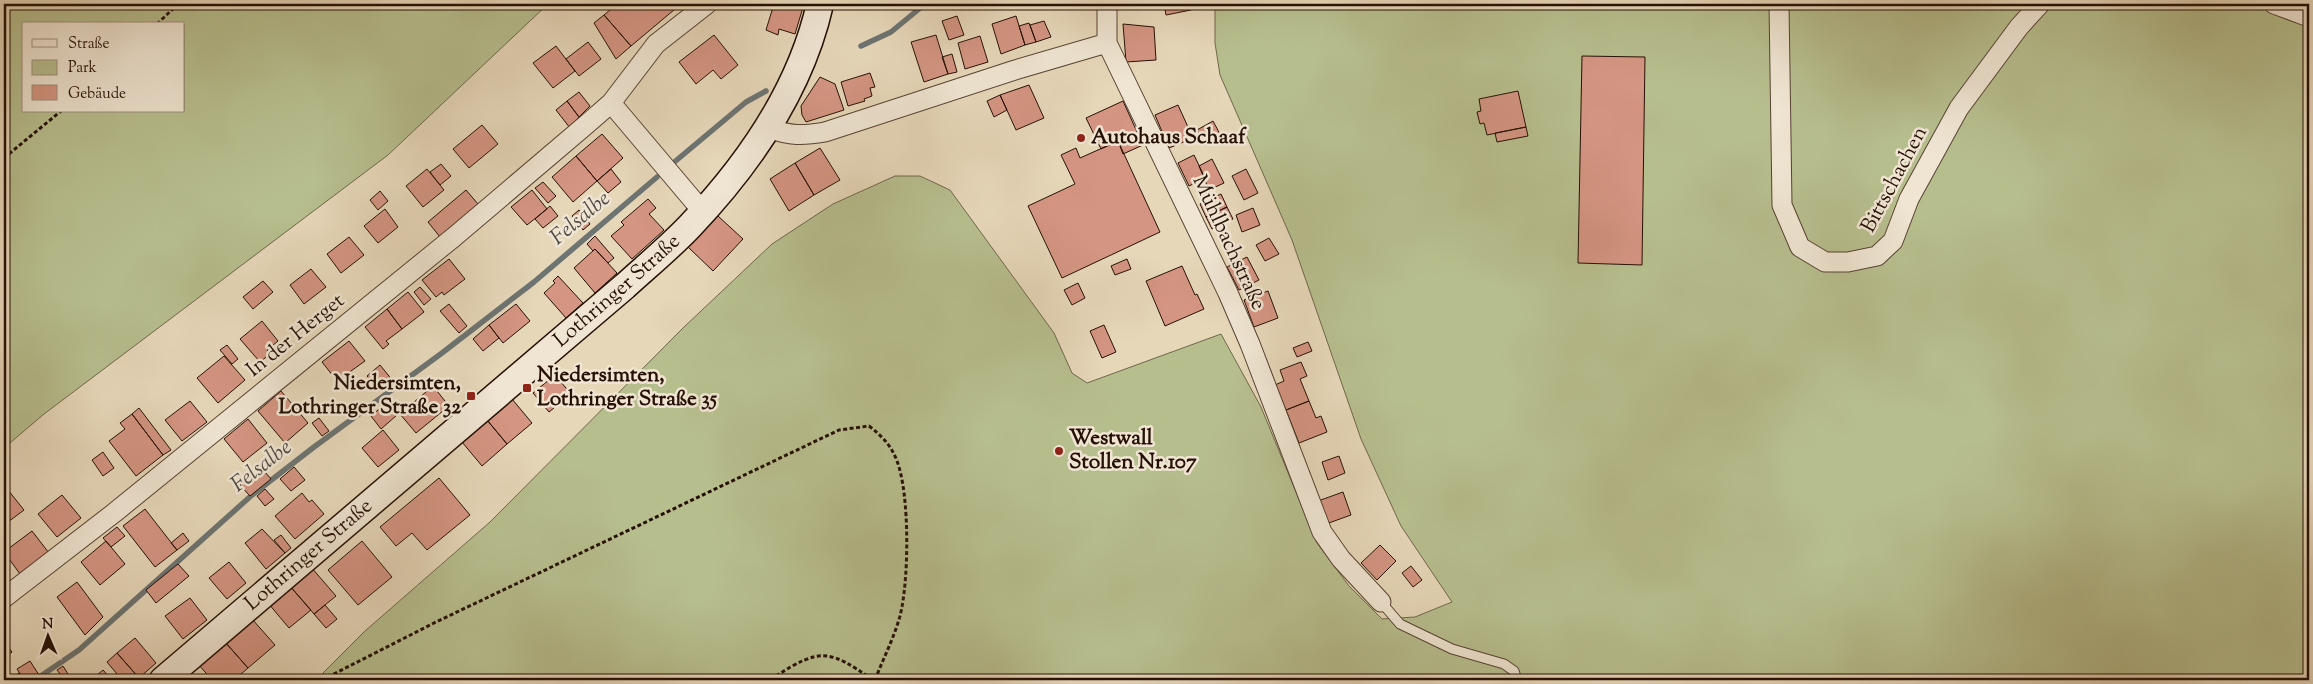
<svg xmlns="http://www.w3.org/2000/svg" width="2313" height="684" viewBox="0 0 2313 684" font-family="'Sorts Mill Goudy',serif">
  <style>
    .green { fill: #b7be8e; stroke: #6e674a; fill-rule: evenodd }
    .lines { fill: none; stroke-linecap: round; stroke-linejoin: round }
    .stream { stroke: #6d7472; stroke-width: 5.5 }
    .building { fill: #d49582; stroke: #261006 }
    .lane-casing { stroke: #564233; stroke-width: 11 }
    .street-casing { stroke: #564233; stroke-width: 21 }
    .secondary-casing { stroke: #261006; stroke-width: 29 }
    .path { stroke: #261006; stroke-width: 3; stroke-dasharray: 4 2.5; stroke-linecap: butt }
    .lane { stroke: #efe5d2; stroke-width: 9 }
    .street { stroke: #efe5d2; stroke-width: 19 }
    .secondary { stroke: #efe5d2; stroke-width: 26 }
    .poi-dot { fill: #8f2418; stroke: #efe5d2; stroke-width: 2 }
    .labels { text-anchor: middle; dominant-baseline: central; stroke-width: 5; stroke-linejoin: round; paint-order: stroke }
    .poi-label { font-size: 21px; font-weight: bold; fill: #261006; stroke: #efe5d2; text-anchor: start }
    .street-label { font-size: 21px; fill: #261006; stroke: #efe5d2 }
    .water-label { font-size: 22px; font-style: italic; fill: #4f4a45; stroke: #efe5d2 }
  </style>
  <rect width="100%" height="100%" fill="#e6d7b9"/>
  <filter id="stains"><feTurbulence type="fractalNoise" baseFrequency=".004" numOctaves="4"/><feColorMatrix values="0 0 0 0 .2 0 0 0 0 .09 0 0 0 0 .02 0 0 0 .5 -.17"/></filter>
  <radialGradient id="worn" r=".72"><stop offset=".6" stop-color="#630" stop-opacity="0"/><stop offset="1" stop-color="#630" stop-opacity=".3"/></radialGradient>
  <path class="green" d="M4 4H548L388 155 44 414 4 448ZM24 24H184V111H24Z
    M1215 4H2309V680H319L323 673 365 631 490 522 683 328 772 244 833 204 895 176H920L950 190 1054 333 1072 373 1087 383 1221 334 1261 407 1317 543 1349 586 1382 619 1415 617 1452 602 1401 526 1361 439 1292 240 1220 75 1215 43Z"/>
  <g class="lines">
    <path class="stream" d="M861 46 891 32 925 4
      M672 164 746 102 766 91
      M35 680 79 650 252 495 314 447 442 353 534 282 657 177"/>
  </g>
  <path class="building" d="M617 4H681L631 46 604 15Z
    M774 4H804L795 34 779 29 778 35 766 30Z
    M1164 4H1190L1191 10 1166 15Z
    M604 15 631 46 616 59 594 23Z
    M957 16 964 35 949 40 942 21Z
    M1016 16 1025 45 1001 54 992 24Z
    M1044 21 1051 37 1036 42 1030 25Z
    M1029 23 1036 42 1025 45 1019 26Z
    M1123 24 1154 27 1156 60 1126 62Z
    M714 35 738 65 721 79 713 70 696 84 679 62Z
    M936 35 948 74 924 82 911 42Z
    M980 36 988 62 965 69 958 43Z
    M588 42 601 59 579 76 566 59Z
    M556 46 575 71 553 88 533 63Z
    M952 54 957 72 948 74 942 57Z
    M1582 56 1645 57 1642 265 1578 263Z
    M870 73 875 87 870 88 872 96 864 99 865 101 848 106 841 82Z
    M820 77 835 84 844 110 806 122 802 115 801 106Z
    M1029 85 1044 118 1016 130 1000 95Z
    M1518 91 1526 127 1487 135 1484 123 1480 124 1477 112 1481 111 1479 99Z
    M579 92 590 106 579 117 567 101Z
    M1000 95 1007 110 994 117 987 101Z
    M567 101 579 117 570 128 556 110Z
    M1123 101 1143 145 1123 154 1118 141 1101 149 1086 118Z
    M1178 105 1193 138 1169 148 1155 115Z
    M1213 121 1221 136 1205 145 1197 130Z
    M482 125 498 144 469 168 453 149Z
    M1526 127 1528 136 1497 142 1495 133Z
    M602 134 623 158 597 181 576 156Z
    M1118 141 1160 232 1062 278 1028 206 1075 184 1061 155 1076 148 1080 158Z
    M820 148 840 180 814 195 795 163Z
    M1194 155 1205 178 1189 186 1178 163Z
    M576 156 597 181 573 202 552 177Z
    M1212 159 1224 183 1209 190 1199 166Z
    M795 163 814 195 789 211 770 179Z
    M441 164 451 176 440 185 430 172Z
    M427 169 444 190 423 207 406 186Z
    M611 169 621 182 608 193 597 181Z
    M1246 169 1258 193 1244 200 1232 176Z
    M543 182 556 196 548 203 535 188Z
    M466 190 478 204 440 237 428 222Z
    M532 190 547 209 527 225 511 207Z
    M380 191 388 201 378 210 370 200Z
    M1221 194 1227 207 1206 217 1200 204Z
    M648 199 656 208 649 214 664 230 632 259 611 236 624 225 621 222Z
    M550 206 558 216 543 228 535 219Z
    M1227 207 1233 219 1212 229 1206 217Z
    M1253 208 1260 225 1242 232 1236 215Z
    M385 209 398 227 378 243 364 226Z
    M579 210 590 224 583 230 572 216Z
    M718 216 743 239 713 271 688 247Z
    M595 236 614 258 608 263 595 249 593 251 587 244Z
    M349 237 364 255 341 273 327 254Z
    M1269 238 1279 254 1265 261 1256 245Z
    M595 249 617 273 595 293 574 268Z
    M1247 257 1259 280 1239 290 1227 267Z
    M449 259 465 279 444 295 442 292 436 297 422 280Z
    M1127 259 1131 269 1115 275 1111 266Z
    M1182 266 1195 295 1197 294 1204 309 1165 326 1146 281Z
    M311 269 326 287 304 304 290 285Z
    M558 276 583 303 566 318 544 293 555 283 553 281Z
    M263 281 273 292 253 309 243 297Z
    M1078 283 1085 298 1072 305 1064 290Z
    M420 287 431 299 424 305 414 292Z
    M1268 291 1278 318 1254 327 1244 300Z
    M408 292 424 312 402 329 387 309Z
    M449 304 467 326 459 333 440 311Z
    M516 304 530 321 503 343 489 325Z
    M387 309 402 329 386 341 389 344 383 349 365 327Z
    M262 321 278 341 267 350 270 354 260 362 240 339Z
    M489 325 499 338 483 351 473 339Z
    M1104 325 1116 352 1102 358 1090 331Z
    M349 341 365 361 337 381 322 362Z
    M1308 342 1312 351 1297 357 1293 348Z
    M227 345 238 359 232 364 220 350Z
    M224 356 245 380 218 403 197 378Z
    M1301 362 1307 376 1300 379 1309 401 1286 410 1275 385 1284 381 1280 370Z
    M380 365 393 381 379 391 367 376Z
    M555 375 571 394 549 412 533 393Z
    M433 386 449 406 416 433 400 414Z
    M281 391 308 423 285 443 258 411Z
    M512 399 532 423 507 444 487 420Z
    M190 401 207 422 182 441 165 420Z
    M1309 401 1316 418 1321 416 1327 432 1299 443 1286 410Z
    M386 403 397 415 381 429 371 416Z
    M139 408 171 450 163 455 132 414Z
    M132 414 163 455 136 476 109 441 125 429 120 423Z
    M319 418 329 431 322 436 312 423Z
    M248 419 267 443 243 462 224 439Z
    M487 420 507 444 482 466 462 442Z
    M383 430 399 450 378 467 362 448Z
    M103 452 114 468 103 476 92 460Z
    M1339 456 1345 473 1328 480 1322 462Z
    M259 465 271 479 250 496 240 485 247 479 245 476Z
    M294 467 305 480 291 491 280 479Z
    M439 478 470 515 427 550 412 533 396 546 380 527Z
    M265 489 274 499 265 506 257 496Z
    M8 490 24 510 4 525V493Z
    M1343 492 1351 515 1326 524 1318 501Z
    M302 493 309 502 312 500 324 514 295 539 275 516Z
    M62 495 81 518 57 537 38 514Z
    M145 509 177 550 155 567 123 526Z
    M117 527 125 536 111 547 103 538Z
    M262 529 285 553 266 569 245 543Z
    M32 531 49 553 20 574 4 552Z
    M183 533 189 541 177 550 171 543Z
    M281 535 291 548 285 553 274 540Z
    M106 541 125 564 100 585 81 562Z
    M362 541 392 577 358 605 328 570Z
    M1380 545 1396 561 1377 580 1361 563Z
    M229 562 246 583 227 599 209 578Z
    M178 564 189 576 156 603 146 590Z
    M1411 566 1422 580 1413 587 1402 573Z
    M311 567 336 596 314 614 289 585Z
    M77 582 103 617 85 635 57 597Z
    M289 585 311 610 289 628 268 603Z
    M190 598 207 620 183 639 165 616Z
    M325 605 337 619 326 628 314 614Z
    M252 619 275 645 248 668 225 642Z
    M135 638 156 663 139 678 117 653Z
    M4 641 12 652 4 658Z
    M225 642 248 668 234 680H212L199 665Z
    M117 653 139 678 136 680H122L107 662Z
    M30 661 39 675 30 680H24L17 669Z
    M63 666 68 674 63 678 57 670Z
    M103 670 112 680H91Z
    M19 673 24 680H9Z"/>
  <g class="lines">
    <g class="lane-casing">
      <path id="lane" d="M1381 602 1400 624 1452 649 1504 664 1514 671 1517 680"/>
    </g>
    <g class="street-casing">
      <path id="street" d="M1107 4V43L1228 293 1250 344 1322 532 1341 559 1381 602
        M1779 4 1782 205 1800 247 1825 262H1848L1877 256 1893 241 1909 199 1959 108 2019 27 2040 4
        M2274 4 2309 17
        M611 103 703 212
        M768 128C791 136 802 136 825 132L1015 70 1107 43
        M4 598 114 513 454 237 587 124 611 103 656 44 707 4"/>
    </g>
    <g class="secondary-casing">
      <g id="secondary">
        <path id="s1" d="M163 680 625 286C647 266 670 247 690 226 749 164 801 88 820 4"/>
      </g>
    </g>
    <path class="path" d="M157 24 178 4
      M4 158 61 111
      M776 676C821 647 830 650 873 680
      M322 680 436 622 839 430 869 426C882 436 891 445 897 461 910 495 909 581 900 616 894 638 883 659 875 680"/>
    <use href="#lane" class="lane"/>
    <use href="#street" class="street"/>
    <use href="#secondary" class="secondary"/>
  </g>
  <g class="poi-dot">
    <circle cx="1081" cy="138" r="5"/>
    <rect x="522" y="383" width="10" height="10" rx="2.5"/>
    <rect x="466" y="391" width="10" height="10" rx="2.5"/>
    <circle cx="1059" cy="451" r="5"/>
  </g>
  <g class="labels">
    <g class="poi-label">
      <text x="1091" y="138">Autohaus Schaaf</text>
      <text x="537" y="376">Niedersimten,<tspan x="537" dy="24">Lothringer Straße 35</tspan></text>
      <text x="461" y="384" text-anchor="end">Niedersimten,<tspan x="461" dy="24">Lothringer Straße 32</tspan></text>
      <text x="1069" y="439">Westwall<tspan x="1069" dy="24">Stollen Nr.107</tspan></text>
    </g>
    <g class="street-label">
      <text transform="translate(1895 180) rotate(-62)">Bittschachen</text>
      <text transform="translate(1228 243) rotate(65)">Mühlbachstraße</text>
      <text stroke="none"><textPath href="#s1" startOffset="598">Lothringer Straße</textPath></text>
      <text transform="translate(296 336) rotate(-39)">In der Herget</text>
      <text stroke="none"><textPath href="#s1" startOffset="192">Lothringer Straße</textPath></text>
    </g>
    <g class="water-label">
      <text transform="translate(581 219) rotate(-40)">Felsalbe</text>
      <text transform="translate(262 467) rotate(-38)">Felsalbe</text>
    </g>
  </g>
  <rect width="2313" height="684" fill="none" stroke="#e6d7b9" stroke-width="20"/>
  <rect x="5" y="5" width="2303" height="674" fill="none" stroke="#261006" stroke-width="2.5"/>
  <rect x="10" y="10" width="2293" height="664" fill="none" stroke="#261006"/>
  <rect x="22" y="22" width="162" height="90" fill="#efe5d2" stroke="#9f9080"/>
  <rect x="32" y="39" width="25" height="8" fill="#efe5d2" stroke="#9f9080"/>
  <text x="68" y="48" font-size="15" fill="#261006">Straße</text>
  <rect x="32" y="60" width="25" height="15" fill="#b7be8e" stroke="#9f9080"/>
  <text x="68" y="72" font-size="15" fill="#261006">Park</text>
  <rect x="32" y="85" width="25" height="15" fill="#d49582" stroke="#9f9080"/>
  <text x="68" y="98" font-size="15" fill="#261006">Gebäude</text>
  <g transform="translate(48 636) rotate(358)" stroke="#efe5d2" stroke-width="4" paint-order="stroke">
  <path d="M0-4L9 19L0 12L-9 19Z" fill="#261006"/>
  <text y="-8" font-size="14" font-weight="bold" text-anchor="middle" fill="#261006">N</text>
  </g>
  <rect width="100%" height="100%" filter="url(#stains)"/>
  <rect width="100%" height="100%" fill="url(#worn)"/>
</svg>
